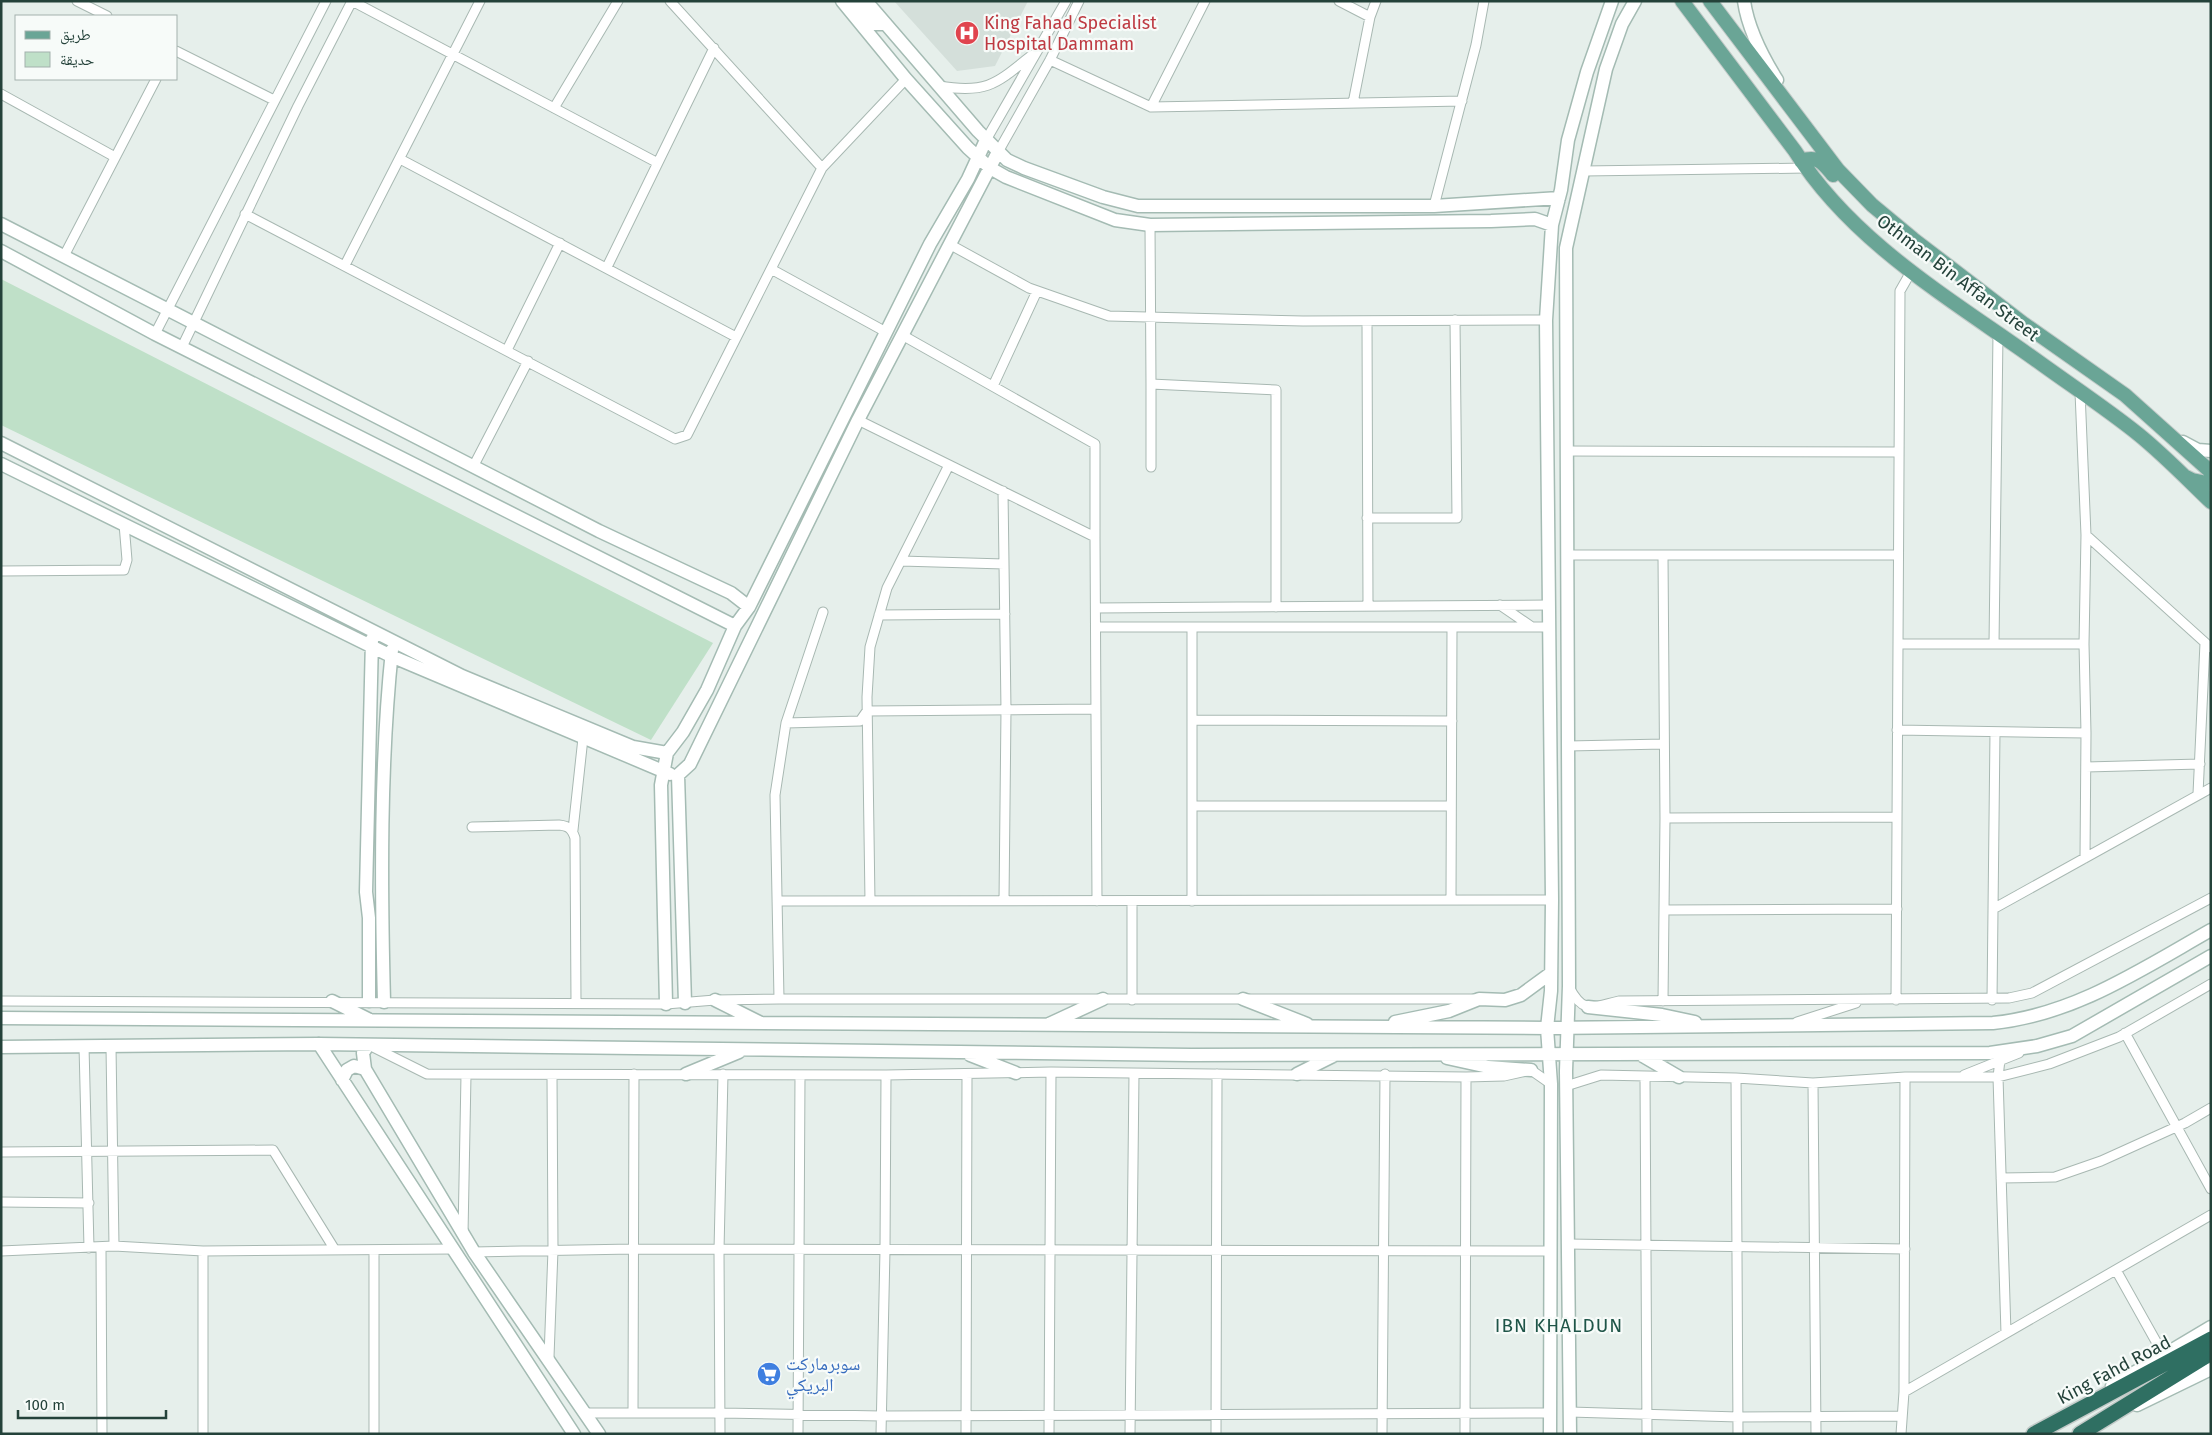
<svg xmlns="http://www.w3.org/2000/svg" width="2212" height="1435" viewBox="0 0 2212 1435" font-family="'Fira Sans','Noto Naskh Arabic',sans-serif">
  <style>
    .built { fill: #d4dfda }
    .green { fill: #bfe0c8 }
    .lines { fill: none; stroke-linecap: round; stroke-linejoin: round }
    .street-casing { stroke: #a8b8b2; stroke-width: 11 }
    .secondary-casing { stroke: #a4bbb3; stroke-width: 15 }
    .primary-casing { stroke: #c2cac8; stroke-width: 16 }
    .highway-casing { stroke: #c2cac8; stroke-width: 18 }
    .street { stroke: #fff; stroke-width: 9 }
    .secondary { stroke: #fff; stroke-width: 12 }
    .primary { stroke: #6aa596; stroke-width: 14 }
    .highway { stroke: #2f6f62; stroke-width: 15 }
    .labels { text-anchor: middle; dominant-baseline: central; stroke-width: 4.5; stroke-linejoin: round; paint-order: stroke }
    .health-label { font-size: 18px; fill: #be3a42; stroke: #f7fbf9; text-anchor: start }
    .street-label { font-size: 18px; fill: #24423a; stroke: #f7fbf9 }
    .shop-label { font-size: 18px; fill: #366cbe; stroke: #f7fbf9; text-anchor: start }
    .neighbourhood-label { font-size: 19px; letter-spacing: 1px; fill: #1f5548; stroke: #f7fbf9 }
  </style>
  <rect width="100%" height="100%" fill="#e6efeb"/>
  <path class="built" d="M894 1H1028L995 66 957 71Z"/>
  <path class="green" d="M1 279 713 643 651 740 1 425Z"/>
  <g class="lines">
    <g class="street-casing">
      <path id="street" d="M77 1 107 16
        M352 1 656 162
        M670 1 822 168
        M1339 1 1370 17
        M176 51 274 100
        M1050 60 1151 107 1462 101
        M939 86C987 94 996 84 1032 55
        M1 94 115 157
        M1353 103 1370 17 1376 1
        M1151 107 1205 1
        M554 108 618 1
        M986 140 1066 1
        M998 152 1050 60 1079 1
        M400 159 736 337
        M1584 171 1806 168
        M1434 206 1476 45 1484 1
        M245 214 675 439 687 435 822 168 906 79
        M1150 225 1151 384 1276 390V607
        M949 244 1029 288 1109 316 1303 321 1546 320
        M64 256 156 79
        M345 265 480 1
        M607 267 714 48
        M771 269 886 332
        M1367 321 1368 606
        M155 334 326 1
        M902 335 1095 444V537
        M182 347 298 106 352 1
        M507 350 560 243
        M993 386 1037 291
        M2080 392 2086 535 2084 644 2086 733 2085 858
        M858 420 1095 537 1097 901
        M1567 451 1898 452
        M473 467 528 361
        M1151 467V384
        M1003 491 1006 710 1004 901
        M1367 518H1457L1455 320
        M2086 535 2211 648
        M1567 555H1898
        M1663 556 1665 818 1663 1001
        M901 561 1004 564
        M1 571 124 570 127 560 124 524
        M1500 605 1532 627
        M1096 608 1549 605
        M879 615 1005 614
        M1096 627H1549
        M1192 627V901
        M1898 644H2084
        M1994 644 1998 333
        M1192 720 1452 721
        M786 723 860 721 867 711 1096 709
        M1897 730 2086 733
        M1568 746 1664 744
        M2086 767 2200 764
        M2198 794 2205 643
        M1192 806H1451
        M1665 818 1897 817
        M472 827 559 825C569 826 572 829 575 838L576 1003
        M573 830 583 738
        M1451 900 1452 627
        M777 901 1552 900
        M870 901 867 697 870 647 887 588 949 465
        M1132 901V1000
        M1993 909 2211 788
        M1664 910 1897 909
        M1569 987C1584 1015 1592 1007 1619 1001L2009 998 2032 993 2211 898
        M779 999 775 795 786 723 823 612
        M1896 1000 1900 291 1912 270
        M1992 1000 1995 732
        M1 1001 666 1004 715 1000 779 999H1474
        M1797 1022 1856 1003
        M2125 1033 2211 1189
        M84 1046 89 1248
        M371 1046 427 1074 886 1075 1051 1072 1466 1077 1504 1076 1531 1070 1551 1084
        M111 1047 114 1246
        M2000 1060 1998 1077 2006 1333
        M1964 1075 2019 1053
        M1645 1077 1647 1434
        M1736 1078 1738 1434
        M1813 1083 1816 1434
        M1566 1086 1601 1075 1736 1078 1813 1083 1905 1077H1998L2049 1064 2119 1037 2211 984
        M1 1152 273 1150 335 1250
        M2001 1178 2055 1177 2101 1161 2185 1123 2211 1108
        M1 1202 89 1203
        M463 1234 466 1075
        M1567 1244 1905 1249
        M101 1247 102 1434
        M1 1251 114 1246 203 1251 454 1249
        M474 1252 633 1249 1550 1251
        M2116 1270 2163 1354
        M549 1357 553 1250 552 1075
        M1904 1392 2211 1215
        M1570 1412 1738 1417 1901 1416
        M586 1413H721L881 1416 1551 1413
        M633 1413 634 1074
        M203 1434V1251
        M374 1434V1250
        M720 1434 719 1250 723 1074
        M798 1434 800 1076
        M881 1434 885 1250 886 1075
        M966 1434 967 1074
        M1049 1434 1051 1072
        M1130 1434 1134 1074
        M1216 1434 1217 1074
        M1382 1434 1385 1074
        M1465 1434 1466 1077
        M1901 1434 1904 1392 1905 1077"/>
    </g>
    <g class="secondary-casing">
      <path id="secondary" d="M842 1 906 79 968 148 990 168 1006 177 1115 220 1150 225 1491 221 1535 219 1552 225
        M866 1 978 131 1007 160 1024 168 1103 197 1138 206H1434L1559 198
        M1744 1C1748 29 1762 56 1777 80
        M848 2 856 6 875 24H886
        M1 224 599 531 731 593 749 607
        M1 251 155 334 735 626
        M2183 442 2198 450 2211 451
        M1 443 462 676 633 747 667 753
        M1 464 391 656 670 774
        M1243 999 1307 1024
        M715 1000 759 1022
        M332 1001 368 1019
        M369 1001V918L366 892 372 639
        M384 1002C381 885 380 765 392 650
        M685 1003 678 775 690 764 858 420 998 152
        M666 1004 661 785 667 753 683 732 707 690 735 626 749 607 930 244 968 179 986 140
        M1588 1007 1662 1015 1695 1022
        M1 1018 1547 1028 1993 1023C2074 1015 2142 969 2211 930
        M1395 1022 1449 1011 1479 999 1505 1000 1521 995 1551 973
        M1049 1024 1103 999
        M319 1044 574 1434
        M368 1045 363 1053 365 1069 474 1252 599 1434
        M1 1047 319 1044 1191 1055 1990 1053 2037 1046 2072 1036 2211 956
        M970 1055 1016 1073
        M1643 1056 1679 1077
        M1447 1058 1488 1067 1531 1070
        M686 1074 739 1052
        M1297 1074 1335 1055
        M342 1080 347 1070 354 1066 365 1069
        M2112 1386 2211 1327
        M2137 1405 2211 1369
        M1550 1434 1551 1084 1547 1028 1551 991 1552 900 1546 320 1552 225 1561 190 1568 140 1587 72 1612 1
        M1570 1434 1566 1071 1569 986 1566 248 1606 69 1622 24 1635 1"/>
    </g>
    <g class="primary-casing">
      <path id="primary" d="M1682 1 1795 151C1853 244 1956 302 2043 365 2075 388 2108 410 2138 434 2164 455 2187 479 2211 502
        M1710 1 1838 170 1872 205 1913 239 2024 324 2125 395 2211 472
        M1801 161C1818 155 1823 163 1833 175
        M2186 477 2192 480 2211 484"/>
    </g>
    <g class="highway-casing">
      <path id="highway" d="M2034 1434 2211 1339
        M2080 1434 2211 1353"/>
    </g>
    <use href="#street" class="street"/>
    <use href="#secondary" class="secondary"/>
    <use href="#primary" class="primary"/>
    <use href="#highway" class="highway"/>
  </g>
  <defs>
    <g id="hospital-disc" transform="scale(1.25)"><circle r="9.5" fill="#e0444e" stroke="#f7fbf9"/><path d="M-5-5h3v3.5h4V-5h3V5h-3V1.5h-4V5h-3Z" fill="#fff"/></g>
    <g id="supermarket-disc" transform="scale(1.25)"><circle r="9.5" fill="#3f7fe0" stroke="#f7fbf9"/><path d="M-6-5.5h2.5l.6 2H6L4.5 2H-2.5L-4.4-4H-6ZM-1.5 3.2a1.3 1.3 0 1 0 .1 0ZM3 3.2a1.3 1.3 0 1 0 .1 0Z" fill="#fff"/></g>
  </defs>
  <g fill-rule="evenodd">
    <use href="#hospital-disc" x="967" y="33"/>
    <use href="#supermarket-disc" x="769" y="1374"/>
  </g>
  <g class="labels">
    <g class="health-label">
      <text x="984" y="23">King Fahad Specialist<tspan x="984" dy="21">Hospital Dammam</tspan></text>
    </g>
    <g class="street-label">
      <text transform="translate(1958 278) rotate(37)">Othman Bin Affan Street</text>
      <text transform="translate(2114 1370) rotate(-28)">King Fahd Road</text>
    </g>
    <g class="shop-label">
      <text x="786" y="1364">سوبرماركت<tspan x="786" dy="21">البريكي</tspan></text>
    </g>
    <g class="neighbourhood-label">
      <text x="1559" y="1325">IBN KHALDUN</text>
    </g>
  </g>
  <rect width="2212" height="1435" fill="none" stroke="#24423a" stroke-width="5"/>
  <rect x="15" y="15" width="162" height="65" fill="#f7fbf9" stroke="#a3b1ad"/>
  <rect x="25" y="31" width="25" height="8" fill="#6aa596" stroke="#a3b1ad"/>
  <text x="60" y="40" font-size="15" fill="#24423a">طريق</text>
  <rect x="25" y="52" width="25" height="15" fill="#bfe0c8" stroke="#a3b1ad"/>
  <text x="60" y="65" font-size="15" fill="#24423a">حديقة</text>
  <path d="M18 1410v8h148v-8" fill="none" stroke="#24423a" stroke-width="2.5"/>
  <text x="25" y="1410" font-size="15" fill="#24423a" stroke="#f7fbf9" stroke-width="4" paint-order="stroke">100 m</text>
</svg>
